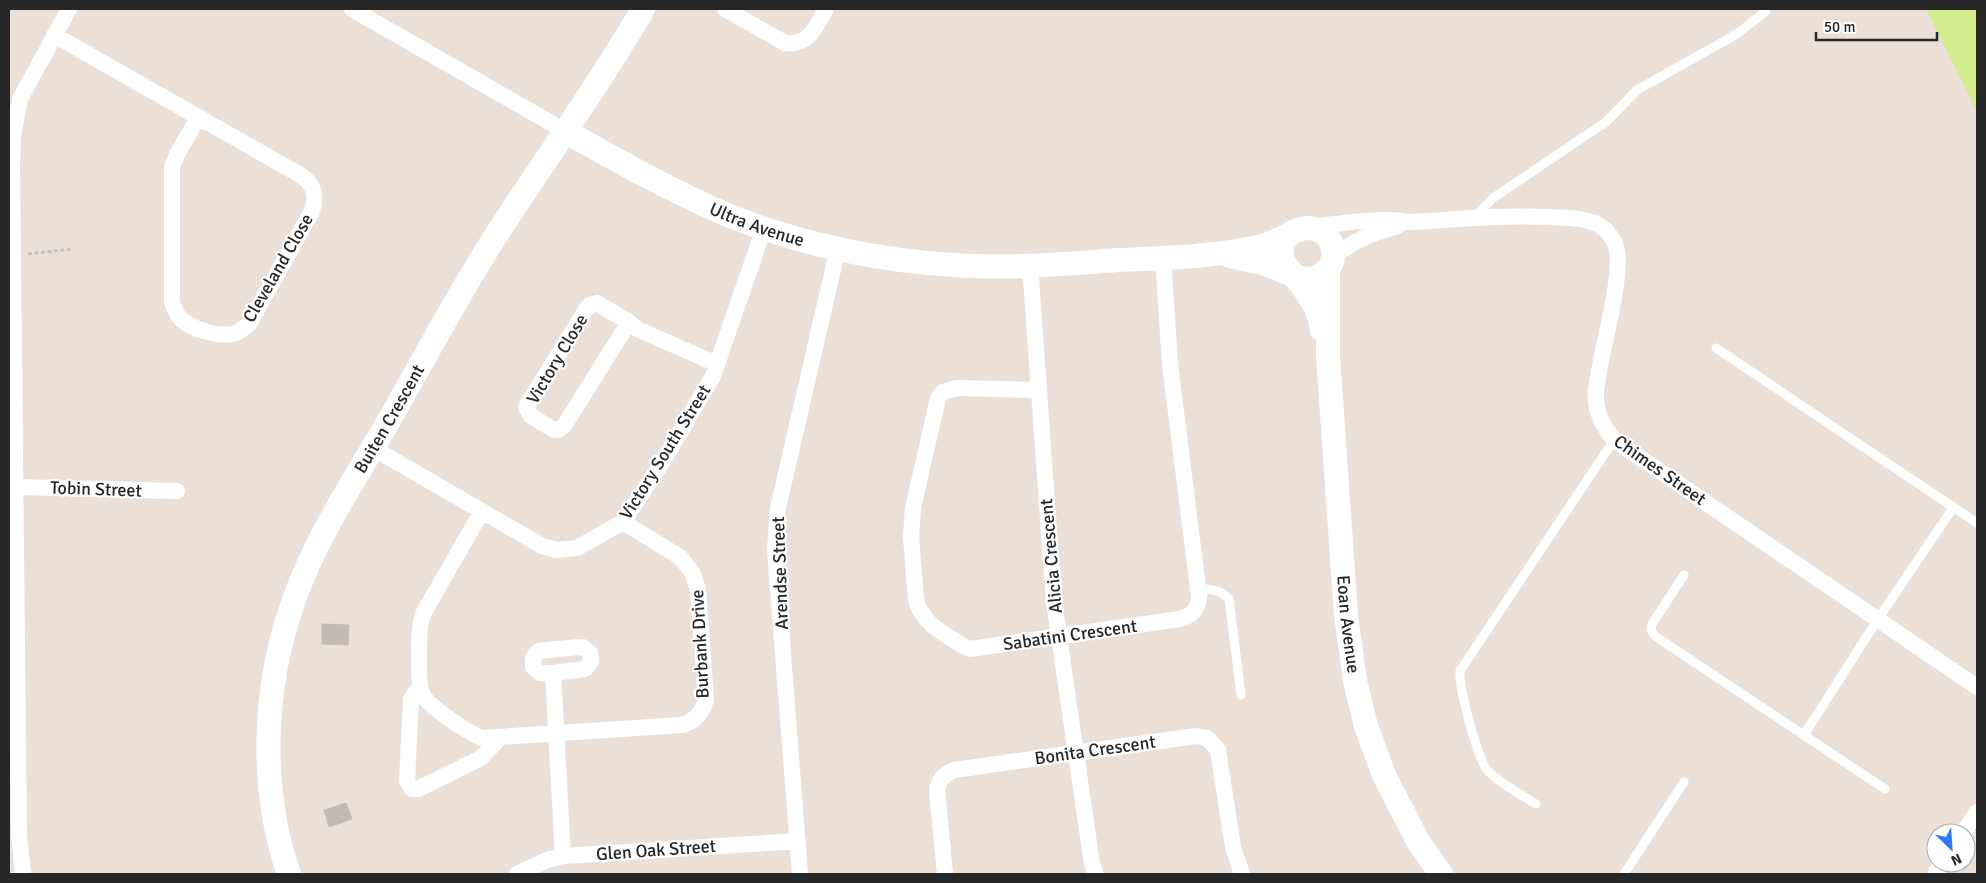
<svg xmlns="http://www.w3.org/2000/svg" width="1986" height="883" viewBox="0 0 1986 883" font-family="Signika,sans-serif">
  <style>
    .pitch { fill: #d3ec8d }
    .building { fill: #c2bab5; stroke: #c6bcb2 }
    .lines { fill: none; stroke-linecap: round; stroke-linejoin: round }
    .path { stroke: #c3c3c3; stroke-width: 3; stroke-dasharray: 4 2.5; stroke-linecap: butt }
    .lane { stroke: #fff; stroke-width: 9 }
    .street { stroke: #fff; stroke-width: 16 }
    .secondary { stroke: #fff; stroke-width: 24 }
    .labels { text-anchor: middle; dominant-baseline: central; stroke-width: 4.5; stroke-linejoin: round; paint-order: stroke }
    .street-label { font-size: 18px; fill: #272727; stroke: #fff }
  </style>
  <rect width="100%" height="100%" fill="#ebe0d8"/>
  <path class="pitch" d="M1926 9H1977V112Z"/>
  <path class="building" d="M322 624 349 625 348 645 322 644Z
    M346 803 352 819 329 827 324 810Z"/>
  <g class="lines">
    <path class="path" d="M28 254 72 249"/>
    <path class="lane" d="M1475 217 1493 198 1606 122 1637 90 1737 34 1766 11
      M1716 348 1977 523
      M1684 575 1652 624 1651 630 1655 636 1885 789
      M1198 588C1210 590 1221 589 1229 599L1241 695
      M1804 735 1878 619 1953 508
      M1536 804C1522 795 1499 783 1488 771 1477 758 1459 688 1460 671L1614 440
      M1624 874 1684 782"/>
    <path class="street" d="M352 9 565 131
      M725 9 785 43C809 47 816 26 826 9
      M54 35 302 176C314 185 317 196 312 211L249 324C245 327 240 331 236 333 221 338 194 330 182 320 176 315 175 309 172 302V166L179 151 198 118
      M1311 227C1337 224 1364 219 1390 220 1398 220 1405 222 1413 222 1458 219 1503 215 1549 217 1564 218 1582 217 1597 224 1604 227 1611 236 1615 243 1624 265 1608 326 1603 351 1596 389 1587 407 1614 440L1977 687
      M1334 256C1357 239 1370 234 1398 226
      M1030 265 1054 602 1092 864 1096 874
      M597 303 629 322 564 426 558 430H554L531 416 526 407 587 308 590 305Z
      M629 322 637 329 717 364
      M1039 390 957 388 943 392 938 398 913 508 911 537 916 599C921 623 944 633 963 646L970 649 1180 619C1192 616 1199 608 1199 596L1170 364 1163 258
      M373 448 542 546 556 550 577 548 623 522 660 466 713 376 764 228
      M15 487 177 491
      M482 511 423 614C418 626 417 684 423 695 428 706 471 735 483 738L682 725C695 721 703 713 706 699L698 589 692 572 680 557 623 522
      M553 673H540L533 667V658L539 651 578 647H583L590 653 591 662 585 669 553 673 563 856
      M420 686 411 699 407 781 412 789H418L481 758 501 737
      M1963 833 1977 812
      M23 874 19 835 12 167 13 136 20 99 69 9
      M517 874 547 860 563 856 798 841
      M800 874 775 551 778 508 838 248
      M945 874 937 790C939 778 944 775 954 770L1196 736 1207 738 1218 750 1233 847 1242 874
      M1935 874 1943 863"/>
    <g class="secondary">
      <path id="s1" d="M565 131C618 161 673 192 730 216 799 244 880 261 955 265 1009 269 1064 264 1118 260 1164 258 1220 257 1265 245 1273 243 1281 238 1289 235"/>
      <path d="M1230 256 1263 263 1293 275"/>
      <path id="s2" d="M1328 269V356L1346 615 1355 681 1366 726 1384 775 1419 843 1441 874"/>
      <path d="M1296 277C1300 277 1304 279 1307 279 1327 280 1340 258 1330 241 1317 217 1276 229 1282 257 1284 268 1292 271 1297 279 1309 295 1320 310 1322 330"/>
      <path id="s3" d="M289 874C261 795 263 700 287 621 308 549 351 486 388 422 423 361 457 296 495 237 544 161 598 87 643 9"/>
    </g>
  </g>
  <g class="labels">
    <g class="street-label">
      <text stroke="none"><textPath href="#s1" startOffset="214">Ultra Avenue</textPath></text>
      <text transform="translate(278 268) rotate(-60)">Cleveland Close</text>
      <text transform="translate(557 359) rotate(-59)">Victory Close</text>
      <text stroke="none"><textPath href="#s3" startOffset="484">Buiten Crescent</textPath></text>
      <text transform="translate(665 452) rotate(-58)">Victory South Street</text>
      <text transform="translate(1660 470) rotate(35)">Chimes Street</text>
      <text transform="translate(96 489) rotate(2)">Tobin Street</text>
      <text transform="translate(1051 556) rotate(-95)">Alicia Crescent</text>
      <text transform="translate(780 573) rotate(-92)">Arendse Street</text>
      <text stroke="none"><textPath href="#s2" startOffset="356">Eoan Avenue</textPath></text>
      <text transform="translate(1070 635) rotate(-8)">Sabatini Crescent</text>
      <text transform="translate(700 644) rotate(-93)">Burbank Drive</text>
      <text transform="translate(1095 750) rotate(-8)">Bonita Crescent</text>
      <text transform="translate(656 850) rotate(-4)">Glen Oak Street</text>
    </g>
  </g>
  <rect width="1986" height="883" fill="none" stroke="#272727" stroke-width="20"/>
  <g transform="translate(1951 848) rotate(155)"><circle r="24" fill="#ffffff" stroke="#a9a9a9"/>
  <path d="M0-4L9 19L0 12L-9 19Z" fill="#3179ff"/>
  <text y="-8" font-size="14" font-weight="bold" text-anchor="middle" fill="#272727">N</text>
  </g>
  <path d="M1816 32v8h121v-8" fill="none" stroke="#272727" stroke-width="2.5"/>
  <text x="1824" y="32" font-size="15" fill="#272727" stroke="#ffffff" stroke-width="4" paint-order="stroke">50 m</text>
</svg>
